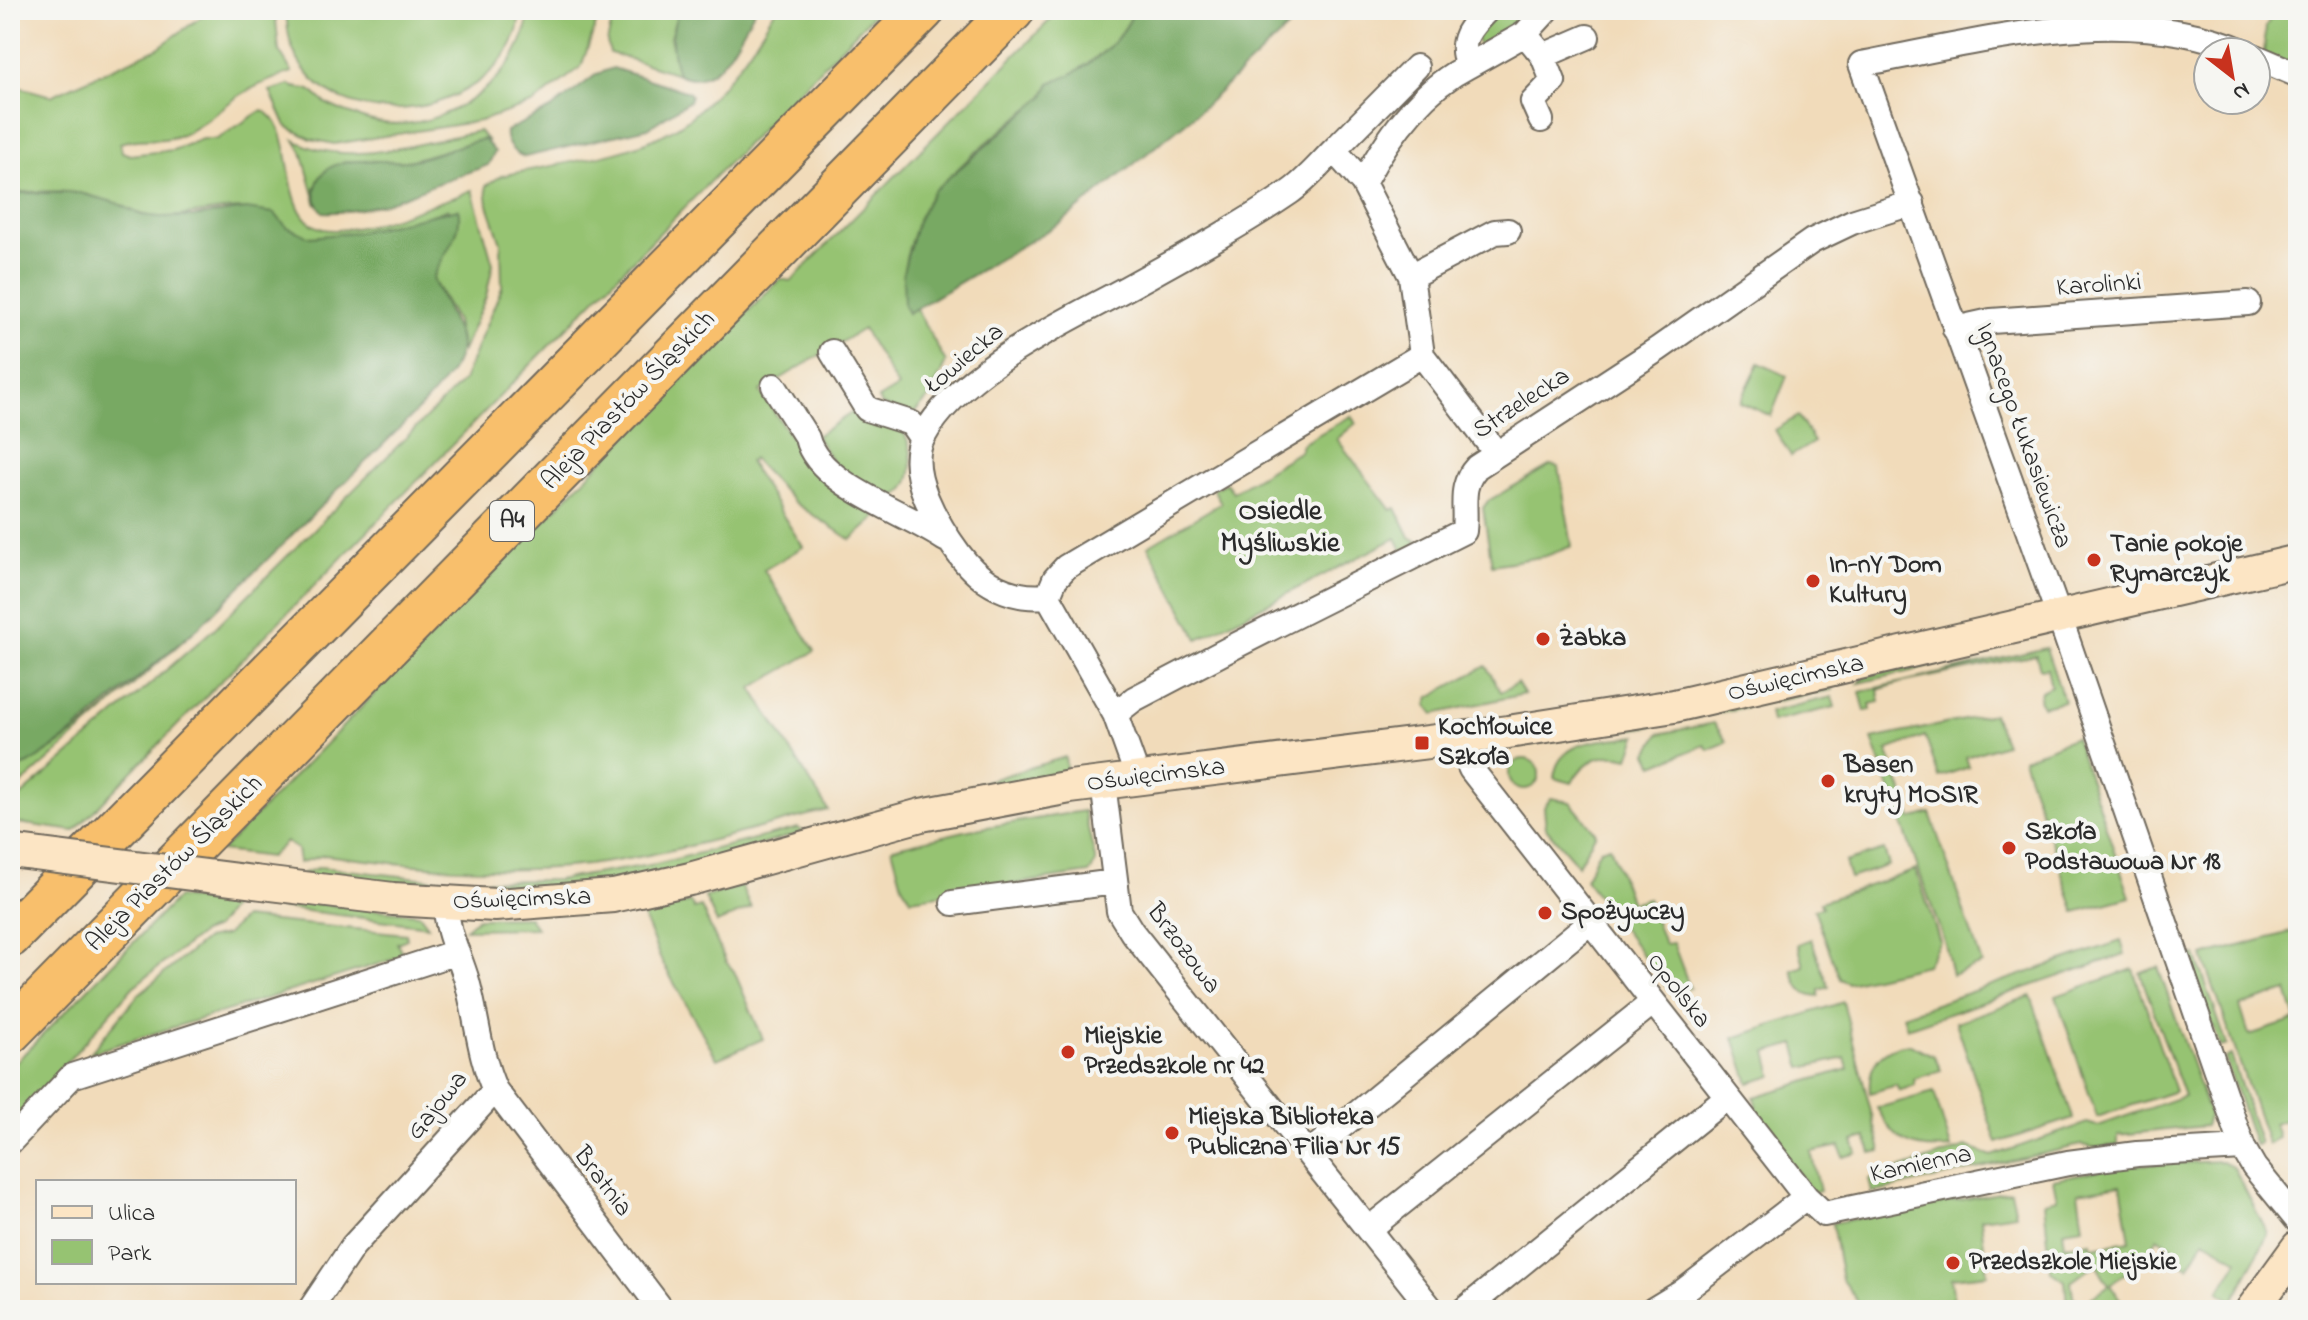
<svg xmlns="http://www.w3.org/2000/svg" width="2308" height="1320" viewBox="0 0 2308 1320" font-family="'Indie Flower',sans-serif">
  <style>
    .green { fill: #96c372; stroke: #60774e; stroke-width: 2; fill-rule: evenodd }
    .forest { fill: #78a964; stroke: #526a48; stroke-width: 2 }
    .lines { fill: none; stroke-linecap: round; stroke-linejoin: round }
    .street-casing { stroke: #70695d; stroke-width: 28 }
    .secondary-casing { stroke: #70695d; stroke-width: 36 }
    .highway-casing { stroke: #70695d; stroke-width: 46 }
    .street { stroke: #fff; stroke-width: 24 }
    .secondary { stroke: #fce5c4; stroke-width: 32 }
    .highway { stroke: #f8bf6c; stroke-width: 42 }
    .secondary-bridge-casing { stroke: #70695d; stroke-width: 36; stroke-linecap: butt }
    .secondary-bridge { stroke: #fce5c4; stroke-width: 32 }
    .poi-dot { fill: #c8321e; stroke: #f6f6f2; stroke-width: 3 }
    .labels { text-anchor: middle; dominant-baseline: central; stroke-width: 8; stroke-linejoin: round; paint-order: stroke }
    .shield { fill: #f6f6f2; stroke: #686867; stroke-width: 2 }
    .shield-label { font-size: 24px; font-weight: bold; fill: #2b2b2b }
    .street-label { font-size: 26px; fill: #2b2b2b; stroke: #f6f6f2 }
    .poi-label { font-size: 26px; font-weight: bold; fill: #2b2b2b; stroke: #f6f6f2; text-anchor: start }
    .neighbourhood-label { font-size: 28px; font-weight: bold; fill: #2b2b2b; stroke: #f6f6f2 }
  </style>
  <rect width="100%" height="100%" fill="#f6f6f2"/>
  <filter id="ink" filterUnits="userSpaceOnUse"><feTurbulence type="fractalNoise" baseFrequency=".0125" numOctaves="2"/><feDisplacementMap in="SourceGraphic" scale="16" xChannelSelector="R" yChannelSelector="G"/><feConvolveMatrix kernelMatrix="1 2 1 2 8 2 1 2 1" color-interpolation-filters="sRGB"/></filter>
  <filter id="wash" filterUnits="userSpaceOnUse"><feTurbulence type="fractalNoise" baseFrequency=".006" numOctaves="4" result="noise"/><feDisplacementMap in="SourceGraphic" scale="32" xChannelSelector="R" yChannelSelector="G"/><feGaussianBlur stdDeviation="1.8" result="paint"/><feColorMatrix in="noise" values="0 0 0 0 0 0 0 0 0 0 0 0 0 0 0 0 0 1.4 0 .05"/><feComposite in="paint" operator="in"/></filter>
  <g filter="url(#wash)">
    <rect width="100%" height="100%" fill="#f1dbba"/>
    <path class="green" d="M211 10H275L279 51 292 72C276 78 258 84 242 94 222 106 207 123 186 133 164 144 142 136 120 143L122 152 130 155 173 150 202 139H217L262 110C304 127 271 233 336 230 375 229 418 208 455 197 462 195 466 191 472 190L493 264 486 297 462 351 456 321 433 279 438 263 458 229 449 209C414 222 349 242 312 237 289 234 272 213 250 210 221 206 189 218 159 217 133 216 109 199 83 194 60 189 33 192 10 193V84L51 96 158 48Z
      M286 10H520C519 18 519 27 516 34 484 119 334 141 294 52 288 39 287 24 286 10Z
      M529 10H601L581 67 534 103 480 121 334 144 311 139 286 126 270 91 290 85C297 90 300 87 307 89 314 91 321 100 327 104 345 113 372 123 393 124 454 126 525 73 529 10Z
      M615 10H679L670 37 678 74 610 53 607 42Z
      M775 10H878L74 831 10 822 14 802 216 627 463 381 502 287 501 243 488 205 486 186 501 176C558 163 647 155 692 116 726 87 753 48 775 10Z
      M1060 10H1134C1122 43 1083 72 1050 83L1043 97C983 148 916 186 904 270 902 283 907 299 908 313L916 309 946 362 930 397 911 416 882 405 878 399 898 387 863 329 760 391 799 449 877 517 851 540 795 503 753 459 749 462 803 547 764 570 815 651 752 688 828 810C743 831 655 860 567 867 485 874 406 865 324 855L299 863 297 849 286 842 270 857 221 851 780 279 791 281Z
      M1498 10H1529L1486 45 1479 46 1476 36Z
      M2275 10H2298V68L2264 55 2266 26Z
      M479 131 488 141 484 139 408 161H347L332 167 315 187 317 206 302 152 295 140C347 170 423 141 479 131Z
      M1759 363 1787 376 1771 416 1740 402Z
      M853 412 855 416 861 413C872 416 889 418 897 425 917 442 919 493 889 498L837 468 816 436Z
      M1351 416 1356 423 1337 439 1391 510 1396 508 1410 537 1417 541 1404 554 1396 538 1198 639 1148 546 1221 503 1213 489 1226 483 1233 492 1300 451 1302 444Z
      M1798 416 1814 442 1791 456 1775 430Z
      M1551 465 1559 467 1572 546 1546 556 1492 565 1483 508 1488 501Z
      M200 626 17 788 10 796V771C75 746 145 671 200 626Z
      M2046 648 2064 701 2043 706 2039 700 2041 691 2051 686 2047 668 2040 669 2036 655 1900 683 1878 690 1880 702 1870 704 1871 710 1865 711 1860 692Z
      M1975 649 1976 656 1859 683 1864 677Z
      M1486 666 1501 692 1517 683 1524 694 1434 714 1427 705 1430 697Z
      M1831 684 1832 690 1646 727 1519 746Z
      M1832 697 1835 707 1771 722 1769 712Z
      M1993 714 2005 744 1966 757 1969 767 1939 777 1925 736 1887 750 1912 819 1930 813 1982 964 1952 975 1945 944 1872 739Z
      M1714 723 1727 742 1708 750 1705 745 1654 765 1648 753 1659 734Z
      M1637 736 1629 758C1604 751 1583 760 1572 783L1554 778C1558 737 1606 741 1637 736Z
      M2075 737 2130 897 2075 912 2023 759Z
      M1065 757 1067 774 978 790 977 784Z
      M1509 774a15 15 0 1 1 30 0a15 15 0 1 1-30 0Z
      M1551 798 1570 802 1596 833 1578 865 1546 828 1544 807Z
      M1084 811 1096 863 1089 873 911 899 902 885 892 848 969 830Z
      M798 828 804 832 658 875 507 894 299 875 320 867 446 881 557 880 656 864Z
      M1610 846 1631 903 1648 898 1664 944 1673 943 1690 988 1670 991 1585 879 1600 849Z
      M1884 850 1889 865 1850 878 1845 862Z
      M1916 870 1940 942 1926 965 1848 983 1840 979 1814 909 1822 907 1820 902Z
      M741 886 751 908 717 923 705 897Z
      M178 897 233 905 216 928 202 933 133 987 10 1127V1068Z
      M262 898 419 914 428 926 274 907Z
      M690 902 694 909 701 907 726 962 734 971 763 1039 717 1059 660 958 643 916Z
      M529 917 536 928 465 929 478 918Z
      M243 918 406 934 407 939 397 943 404 956 90 1053 139 994 206 939 226 935Z
      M2294 931 2298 940V1024L2295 1026 2298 1035V1124L2293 1117 2274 1124 2278 1137 2268 1145 2203 956ZM2287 991 2296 1020 2249 1035 2240 1006Z
      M1811 939 1829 987 1819 990V996C1801 995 1797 986 1792 970L1804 966 1798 944Z
      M2121 941 2125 954 1907 1028 1903 1015Z
      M2196 955 2227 1045 2221 1047 2188 957Z
      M2158 967 2209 1114 2205 1126 2118 1135V1145L2096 1148 2081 1145 1872 1193 1869 1179 1966 1147 1992 1156 2087 1123 2098 1126 2184 1096 2140 973Z
      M2133 969 2175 1091 2097 1117 2056 996Z
      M2031 996 2073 1118 1997 1143 1956 1022Z
      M1843 1002 1881 1151 1871 1153 1866 1137 1853 1141 1857 1153 1843 1157 1840 1146 1811 1152 1820 1191 1813 1193 1762 1124 1754 1097 1848 1069 1845 1058 1802 1068 1795 1044 1767 1052 1773 1076 1749 1083 1734 1038Z
      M1910 1044 1934 1056 1941 1070 1914 1079 1915 1085 1899 1091 1896 1085 1870 1093C1867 1065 1881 1047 1910 1044Z
      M2231 1055 2260 1144 2255 1145 2225 1058Z
      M1934 1092 1951 1148C1910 1151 1897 1144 1877 1108Z
      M2222 1161 2234 1168 2268 1234 2233 1301 2219 1292 2238 1260 2204 1240 2188 1267 2168 1253 2172 1246 2158 1237 2143 1259 2110 1285 2128 1310H2046L2067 1306 2065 1281 2051 1271 2044 1202 2057 1199 2053 1179 2127 1165ZM2121 1185 2130 1241 2092 1247 2091 1242 2065 1246 2063 1230 2083 1227 2078 1192ZM2096 1264 2109 1285 2081 1305 2073 1296 2071 1282Z
      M2011 1191 2016 1214 1981 1219 1987 1274 1951 1278 1955 1310H1864L1842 1280 1832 1223Z"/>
    <path class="forest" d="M679 10H755C737 39 718 93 678 74 671 51 669 33 679 10Z
      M1134 10H1307L1196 114 1062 222 908 313 904 306 903 272 917 221 933 191 1043 97 1050 83C1083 72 1123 43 1134 10Z
      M613 68 688 92 691 95 689 101 648 128 525 157C514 154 504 143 506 131L551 109 597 74Z
      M484 139 495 152 488 165 478 169C426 184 379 215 323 212 317 205 313 194 317 184 329 148 385 166 413 160 437 155 460 144 484 139Z
      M10 193H80L117 203 141 215 159 217H192L246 209 274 213 287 227 310 237 358 232 458 209C465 234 440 256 433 279 461 346 480 344 423 405L200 626 65 739 29 764 10 771Z"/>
  </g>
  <g filter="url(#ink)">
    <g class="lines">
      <g class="street-casing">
        <path id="street" d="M1525 34 1543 56 1587 37
          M2245 52C2126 0 1984 41 1861 64L2060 619 2243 1148 2254 1167 2298 1221
          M2256 57 2298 75
          M1468 66 1525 34 1547 10
          M1541 120 1533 102 1553 81 1543 56
          M1334 150 1416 67
          M1363 183C1387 138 1422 89 1468 66 1457 41 1469 28 1487 10
          M1411 276 1495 232 1508 231
          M1955 329 1991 321 2248 303
          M832 352 867 409 911 423 922 439
          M1422 355 1497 454
          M774 386 807 438C818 485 908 513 945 539
          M1048 596C1011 600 981 584 959 554 939 527 904 472 923 437 959 370 1063 323 1127 288 1181 258 1239 227 1290 192 1306 181 1320 164 1334 150L1363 183 1411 276 1422 355 1066 567 1055 579 1048 596 1115 714 1138 778
          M1115 714 1134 699 1239 644 1464 531C1467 506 1458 487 1477 467L1658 349 1812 241 1852 222 1912 203
          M1457 738 1471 769 1806 1197 1824 1214 2068 1163 2137 1154 2243 1148
          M1103 783 1119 911 1132 932 1432 1310
          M953 903 1115 882
          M495 1090 662 1310
          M10 1142 72 1076 457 952
          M1309 1153 1589 923
          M1369 1229 1652 1003
          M310 1310 353 1246 495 1090C479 1055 477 1017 467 981 459 953 446 933 446 904
          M1464 1310 1727 1097
          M1653 1310 1681 1293 1806 1197"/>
      </g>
      <g class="secondary-casing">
        <path id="secondary" d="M254 882 393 899 495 905 613 896 690 879 921 815 1070 787 1508 732 1674 706 2298 561
          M2252 1310 2298 1247"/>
      </g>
      <g class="highway-casing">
        <path id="highway" d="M10 936 923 10
          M10 1032 1013 10"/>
      </g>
      <use href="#street" class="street"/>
      <use href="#secondary" class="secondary"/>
      <use href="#highway" class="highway"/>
      <g class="secondary-bridge-casing">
        <path id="secondary-bridge" d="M10 851 254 882"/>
      </g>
      <use href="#secondary-bridge" class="secondary-bridge"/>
    </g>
  </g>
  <g class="poi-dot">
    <circle cx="2094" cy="560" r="8"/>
    <circle cx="1813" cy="581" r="8"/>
    <circle cx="1543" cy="639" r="8"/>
    <rect x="1414" y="735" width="16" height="16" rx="4"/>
    <circle cx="1828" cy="781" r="8"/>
    <circle cx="2009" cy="848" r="8"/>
    <circle cx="1545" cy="913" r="8"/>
    <circle cx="1068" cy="1052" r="8"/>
    <circle cx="1172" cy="1133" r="8"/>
    <circle cx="1953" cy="1263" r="8"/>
  </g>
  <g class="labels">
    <rect class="shield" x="490" y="501" width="44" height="40" rx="6"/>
    <g class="shield-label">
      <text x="512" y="521">A4</text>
    </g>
    <g class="street-label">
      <text transform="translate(2099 286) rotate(-4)">Karolinki</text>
      <text transform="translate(965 359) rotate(-40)">Łowiecka</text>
      <text transform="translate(629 401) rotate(-46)">Aleja Piastów Śląskich</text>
      <text transform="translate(1522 404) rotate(-33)">Strzelecka</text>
      <text transform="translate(2023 436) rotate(70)">Ignacego Łukasiewicza</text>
      <text transform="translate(1796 679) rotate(-13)">Oświęcimska</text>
      <text transform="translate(1156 776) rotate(-7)">Oświęcimska</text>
      <text transform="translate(175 864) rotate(-45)">Aleja Piastów Śląskich</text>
      <text transform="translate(522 900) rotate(-2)">Oświęcimska</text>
      <text transform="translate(1183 949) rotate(53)">Brzozowa</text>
      <text transform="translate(1678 991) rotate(52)">Opolska</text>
      <text transform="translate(438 1106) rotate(-51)">Gajowa</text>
      <text transform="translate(1921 1165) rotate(-12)">Kamienna</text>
      <text transform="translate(602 1182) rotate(53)">Bratnia</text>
    </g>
    <g class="poi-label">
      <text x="2110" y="545">Tanie pokoje<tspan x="2110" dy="30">Rymarczyk</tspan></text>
      <text x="1829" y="566">In-nY Dom<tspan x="1829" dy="30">Kultury</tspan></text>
      <text x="1559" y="639">Żabka</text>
      <text x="1438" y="728">Kochłowice<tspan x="1438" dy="30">Szkoła</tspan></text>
      <text x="1844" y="766">Basen<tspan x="1844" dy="30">kryty MOSIR</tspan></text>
      <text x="2025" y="833">Szkoła<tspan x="2025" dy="30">Podstawowa Nr 18</tspan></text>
      <text x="1561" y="913">Spożywczy</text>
      <text x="1084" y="1037">Miejskie<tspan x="1084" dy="30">Przedszkole nr 42</tspan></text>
      <text x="1188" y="1118">Miejska Biblioteka<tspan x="1188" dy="30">Publiczna Filia Nr 15</tspan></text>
      <text x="1969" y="1263">Przedszkole Miejskie</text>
    </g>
    <g class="neighbourhood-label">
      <text x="1280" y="512">Osiedle<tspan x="1280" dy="32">Myśliwskie</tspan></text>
    </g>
  </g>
  <rect width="2308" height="1320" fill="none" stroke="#f6f6f2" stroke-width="40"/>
  <rect x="36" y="1180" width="260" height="104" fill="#f6f6f2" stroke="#a5a5a2" stroke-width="2"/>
  <rect x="52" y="1206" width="40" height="12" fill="#fce5c4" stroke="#a5a5a2" stroke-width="2"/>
  <text x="108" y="1220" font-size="24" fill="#2b2b2b">Ulica</text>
  <rect x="52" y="1240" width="40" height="24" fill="#96c372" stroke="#a5a5a2" stroke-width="2"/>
  <text x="108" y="1260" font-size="24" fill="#2b2b2b">Park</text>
  <g transform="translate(2232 76) rotate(149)"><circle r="38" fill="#f6f6f2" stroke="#a5a5a2" stroke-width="2"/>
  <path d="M0-6L14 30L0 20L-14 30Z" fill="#c8321e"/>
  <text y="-12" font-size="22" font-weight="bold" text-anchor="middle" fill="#2b2b2b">N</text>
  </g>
</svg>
